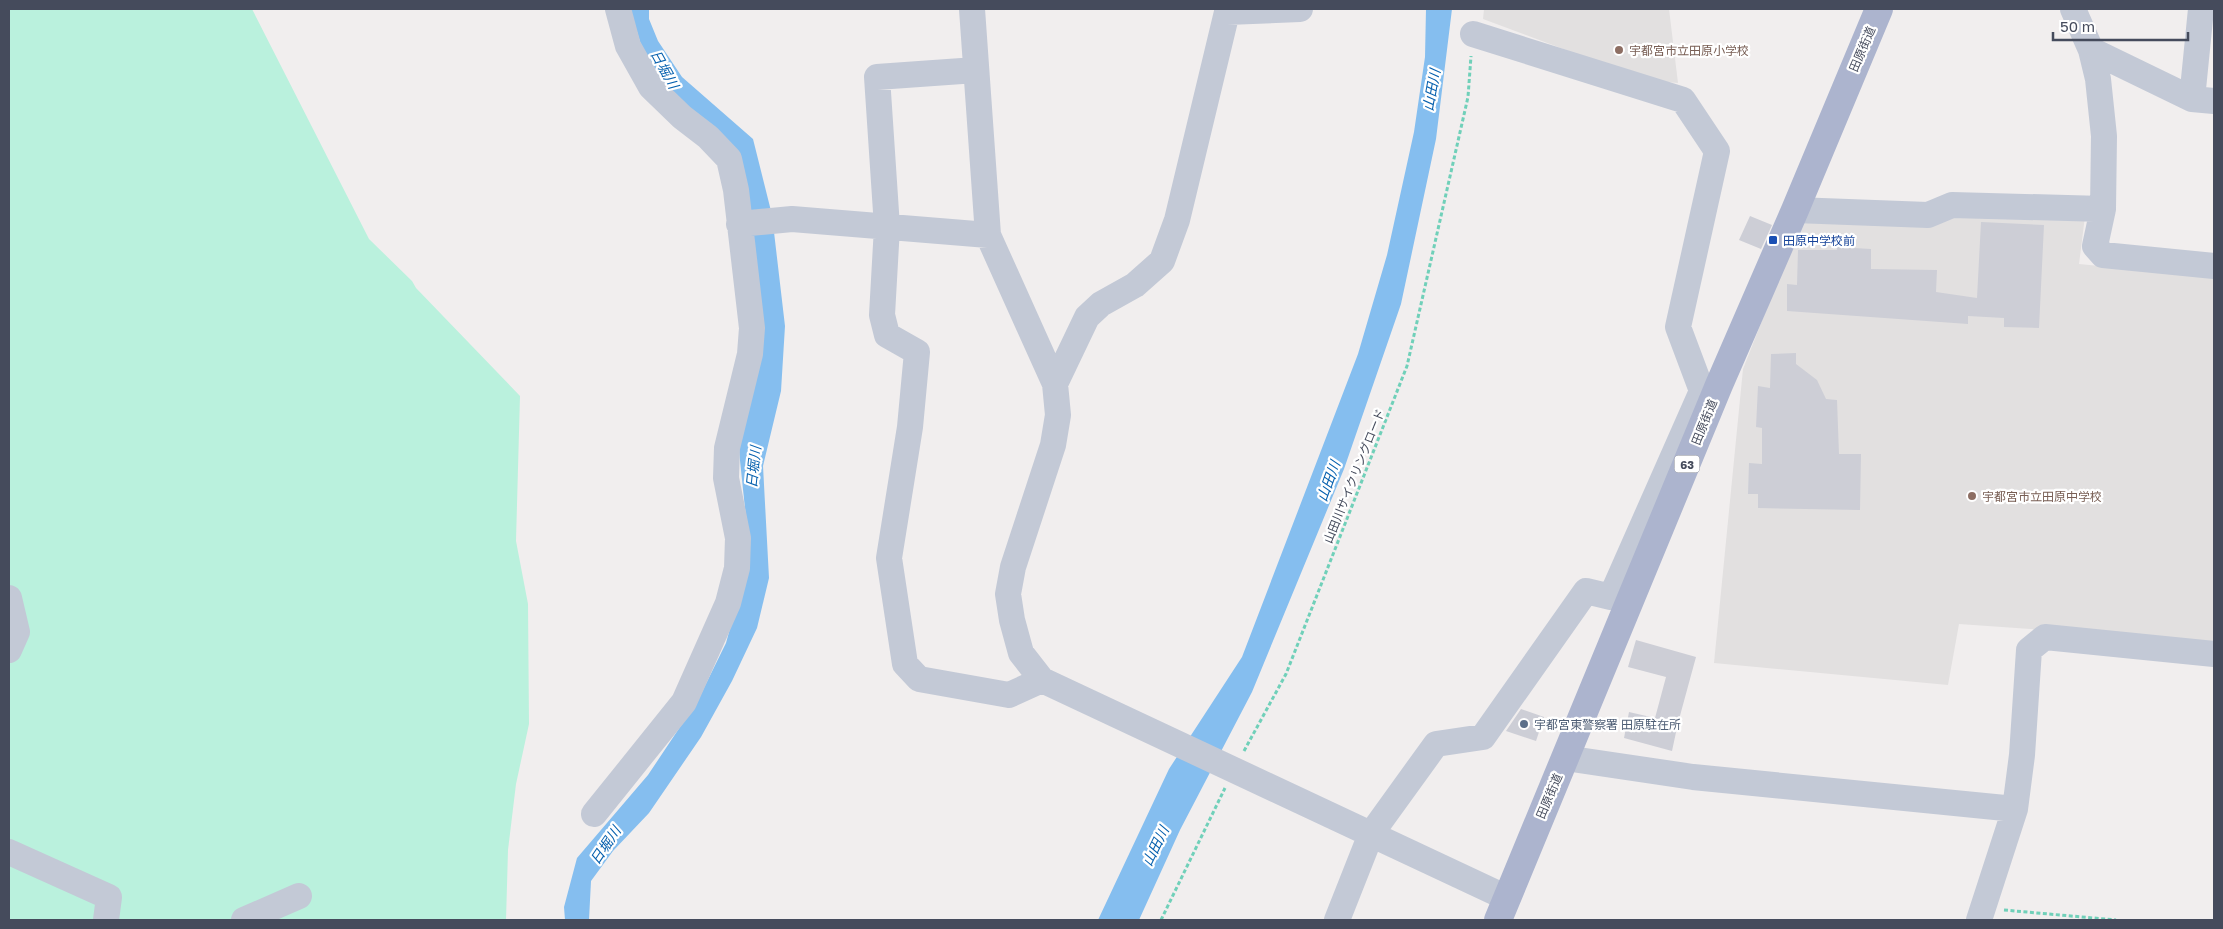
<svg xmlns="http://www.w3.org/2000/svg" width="2223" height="929" viewBox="0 0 2223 929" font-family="'Golos Text','Noto Sans JP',sans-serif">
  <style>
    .education { fill: #e2e0e0 }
    .green { fill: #baf1dd }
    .water { fill: #85beef }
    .building { fill: #cdced6 }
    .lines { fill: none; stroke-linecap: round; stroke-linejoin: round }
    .path { stroke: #70d0b9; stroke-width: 3; stroke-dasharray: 4 2.5; stroke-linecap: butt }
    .minor { stroke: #c3c9d6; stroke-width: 26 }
    .major { stroke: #acb4ce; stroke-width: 28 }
    .education-dot { fill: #8d6e63; stroke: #fff; stroke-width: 2 }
    .transit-dot { fill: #1a4fb4; stroke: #fff; stroke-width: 2 }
    .service-dot { fill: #5c6f8a; stroke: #fff; stroke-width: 2 }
    .labels { text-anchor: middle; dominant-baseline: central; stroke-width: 4.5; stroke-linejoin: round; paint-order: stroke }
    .shield { fill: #fff; stroke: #7d818d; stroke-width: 1 }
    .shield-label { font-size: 11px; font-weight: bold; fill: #454b5c }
    .street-label { font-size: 12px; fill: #454b5c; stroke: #fff }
    .education-label { font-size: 12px; fill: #785e54; stroke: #fff; text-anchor: start }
    .transit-label { font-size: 12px; fill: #164399; stroke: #fff; text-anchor: start }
    .service-label { font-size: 12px; fill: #4e5e75; stroke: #fff; text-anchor: start }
    .water-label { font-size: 14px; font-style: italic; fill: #0660ae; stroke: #fff }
  </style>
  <rect width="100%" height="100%" fill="#f1eeee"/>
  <path class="education" d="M1484 9H1669L1678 83 1646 80 1483 19Z
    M1955 213 2085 216 2079 264 2214 277V642L1959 624 1948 685 1714 663 1743 369 1804 214Z"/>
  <path class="green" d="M9 9H252L369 239 412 281 416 288 520 396 516 541 528 604 529 724 516 784 508 850 506 920H9Z"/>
  <path class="water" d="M630 9H649V19L658 41 682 77 753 139 772 215 785 326 781 391 763 466 769 578 757 628 732 681 701 737 649 813 613 851 591 881 589 920H565L564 907 577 858 648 775 698 700 726 643 750 556 739 451 742 183 649 71Z
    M1426 9H1452L1436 139 1401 304 1344 469 1252 692 1180 830 1139 920H1098L1169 769 1242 657 1358 354 1387 255 1414 132 1425 57Z"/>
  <path class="building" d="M1750 216 1772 225 1761 249 1739 240Z
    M1981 222 2044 225 2039 328 2004 327V318L1968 316V324L1787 311V284L1797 285 1798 250H1837V247L1871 249V269L1937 270 1936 292 1977 298Z
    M1796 353V364L1817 380 1826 399 1837 400 1839 454H1861L1860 510 1758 508V494H1748L1749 463 1762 464V428L1756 427 1758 386 1770 388 1771 354Z
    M1636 640 1696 657 1678 723 1672 751 1624 738 1629 712 1655 718 1666 677 1628 667Z
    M1521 709 1544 717 1536 741 1506 731Z"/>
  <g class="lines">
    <path class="path" d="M1244 751 1286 674 1407 366 1468 97 1471 56
      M2004 910 2116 920
      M1161 920 1225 788"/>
    <path class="minor" d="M972 9 988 235 1055 384 1058 415 1053 445 1013 567 1008 594 1012 620 1021 653 1042 680 1507 898
      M2073 9 2091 50 2098 79 2104 136 2103 209 2095 246 2103 255 2214 266
      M2091 50 2192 99 2214 101
      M976 70 877 77 887 227 882 315 887 335 917 352 910 427 889 558 905 664 919 679 1009 695 1042 680
      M2192 99 2201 9
      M1795 210 1928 215 1952 205 2103 209
      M739 224 792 219 988 235
      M1055 384 1087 317 1101 304 1135 285 1162 261 1177 220 1227 12 1300 9
      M9 598 17 632 9 650
      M1565 758 1693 777 2015 809
      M594 814 684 702 728 603 737 568 738 538 726 478 727 448 750 354 752 328 736 190 729 159 708 137 682 117 651 87 628 46 618 9
      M9 852 109 897 106 920
      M244 920 299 896
      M1337 920 1371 834 1436 744 1483 737 1586 591 1611 597 1702 391 1678 327 1717 151 1683 100 1473 34
      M1979 920 2015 809 2022 755 2029 650 2045 637 2214 654"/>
    <path class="major" d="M1498 920 1719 385 1795 210 1879 9"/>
  </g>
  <g class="education-dot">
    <circle cx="1619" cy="50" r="5"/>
    <circle cx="1972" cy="496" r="5"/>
  </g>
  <rect class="transit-dot" x="1768" y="235" width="10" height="10" rx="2.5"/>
  <circle class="service-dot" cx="1524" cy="724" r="5"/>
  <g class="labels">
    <rect class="shield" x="1674.5" y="455.5" width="25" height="17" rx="4"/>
    <g class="shield-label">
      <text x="1687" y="464">63</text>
    </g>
    <g class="street-label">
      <text transform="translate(1862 49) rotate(-67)">田原街道</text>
      <text transform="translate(1704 422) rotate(-68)">田原街道</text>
      <text transform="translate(1354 476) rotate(-68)">山田川サイクリングロード</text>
      <text transform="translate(1549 796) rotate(-67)">田原街道</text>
    </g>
    <g class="education-label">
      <text x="1629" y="50">宇都宮市立田原小学校</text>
      <text x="1982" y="496">宇都宮市立田原中学校</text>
    </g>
    <g class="transit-label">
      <text x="1783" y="240">田原中学校前</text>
    </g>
    <g class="service-label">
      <text x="1534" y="724">宇都宮東警察署 田原駐在所</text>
    </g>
    <g class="water-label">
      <text transform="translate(665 69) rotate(61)">日堀川</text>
      <text transform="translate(1431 90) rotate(-80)">山田川</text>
      <text transform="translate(753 467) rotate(-84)">日堀川</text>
      <text transform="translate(1328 481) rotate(-70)">山田川</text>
      <text transform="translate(605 845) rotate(-56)">日堀川</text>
      <text transform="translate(1155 846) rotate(-64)">山田川</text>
    </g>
  </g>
  <rect width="2223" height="929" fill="none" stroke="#454b5c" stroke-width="20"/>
  <path d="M2053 32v8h135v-8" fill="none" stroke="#454b5c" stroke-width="2.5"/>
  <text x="2060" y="32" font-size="15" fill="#454b5c" stroke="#ffffff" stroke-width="4" paint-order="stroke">50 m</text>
</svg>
